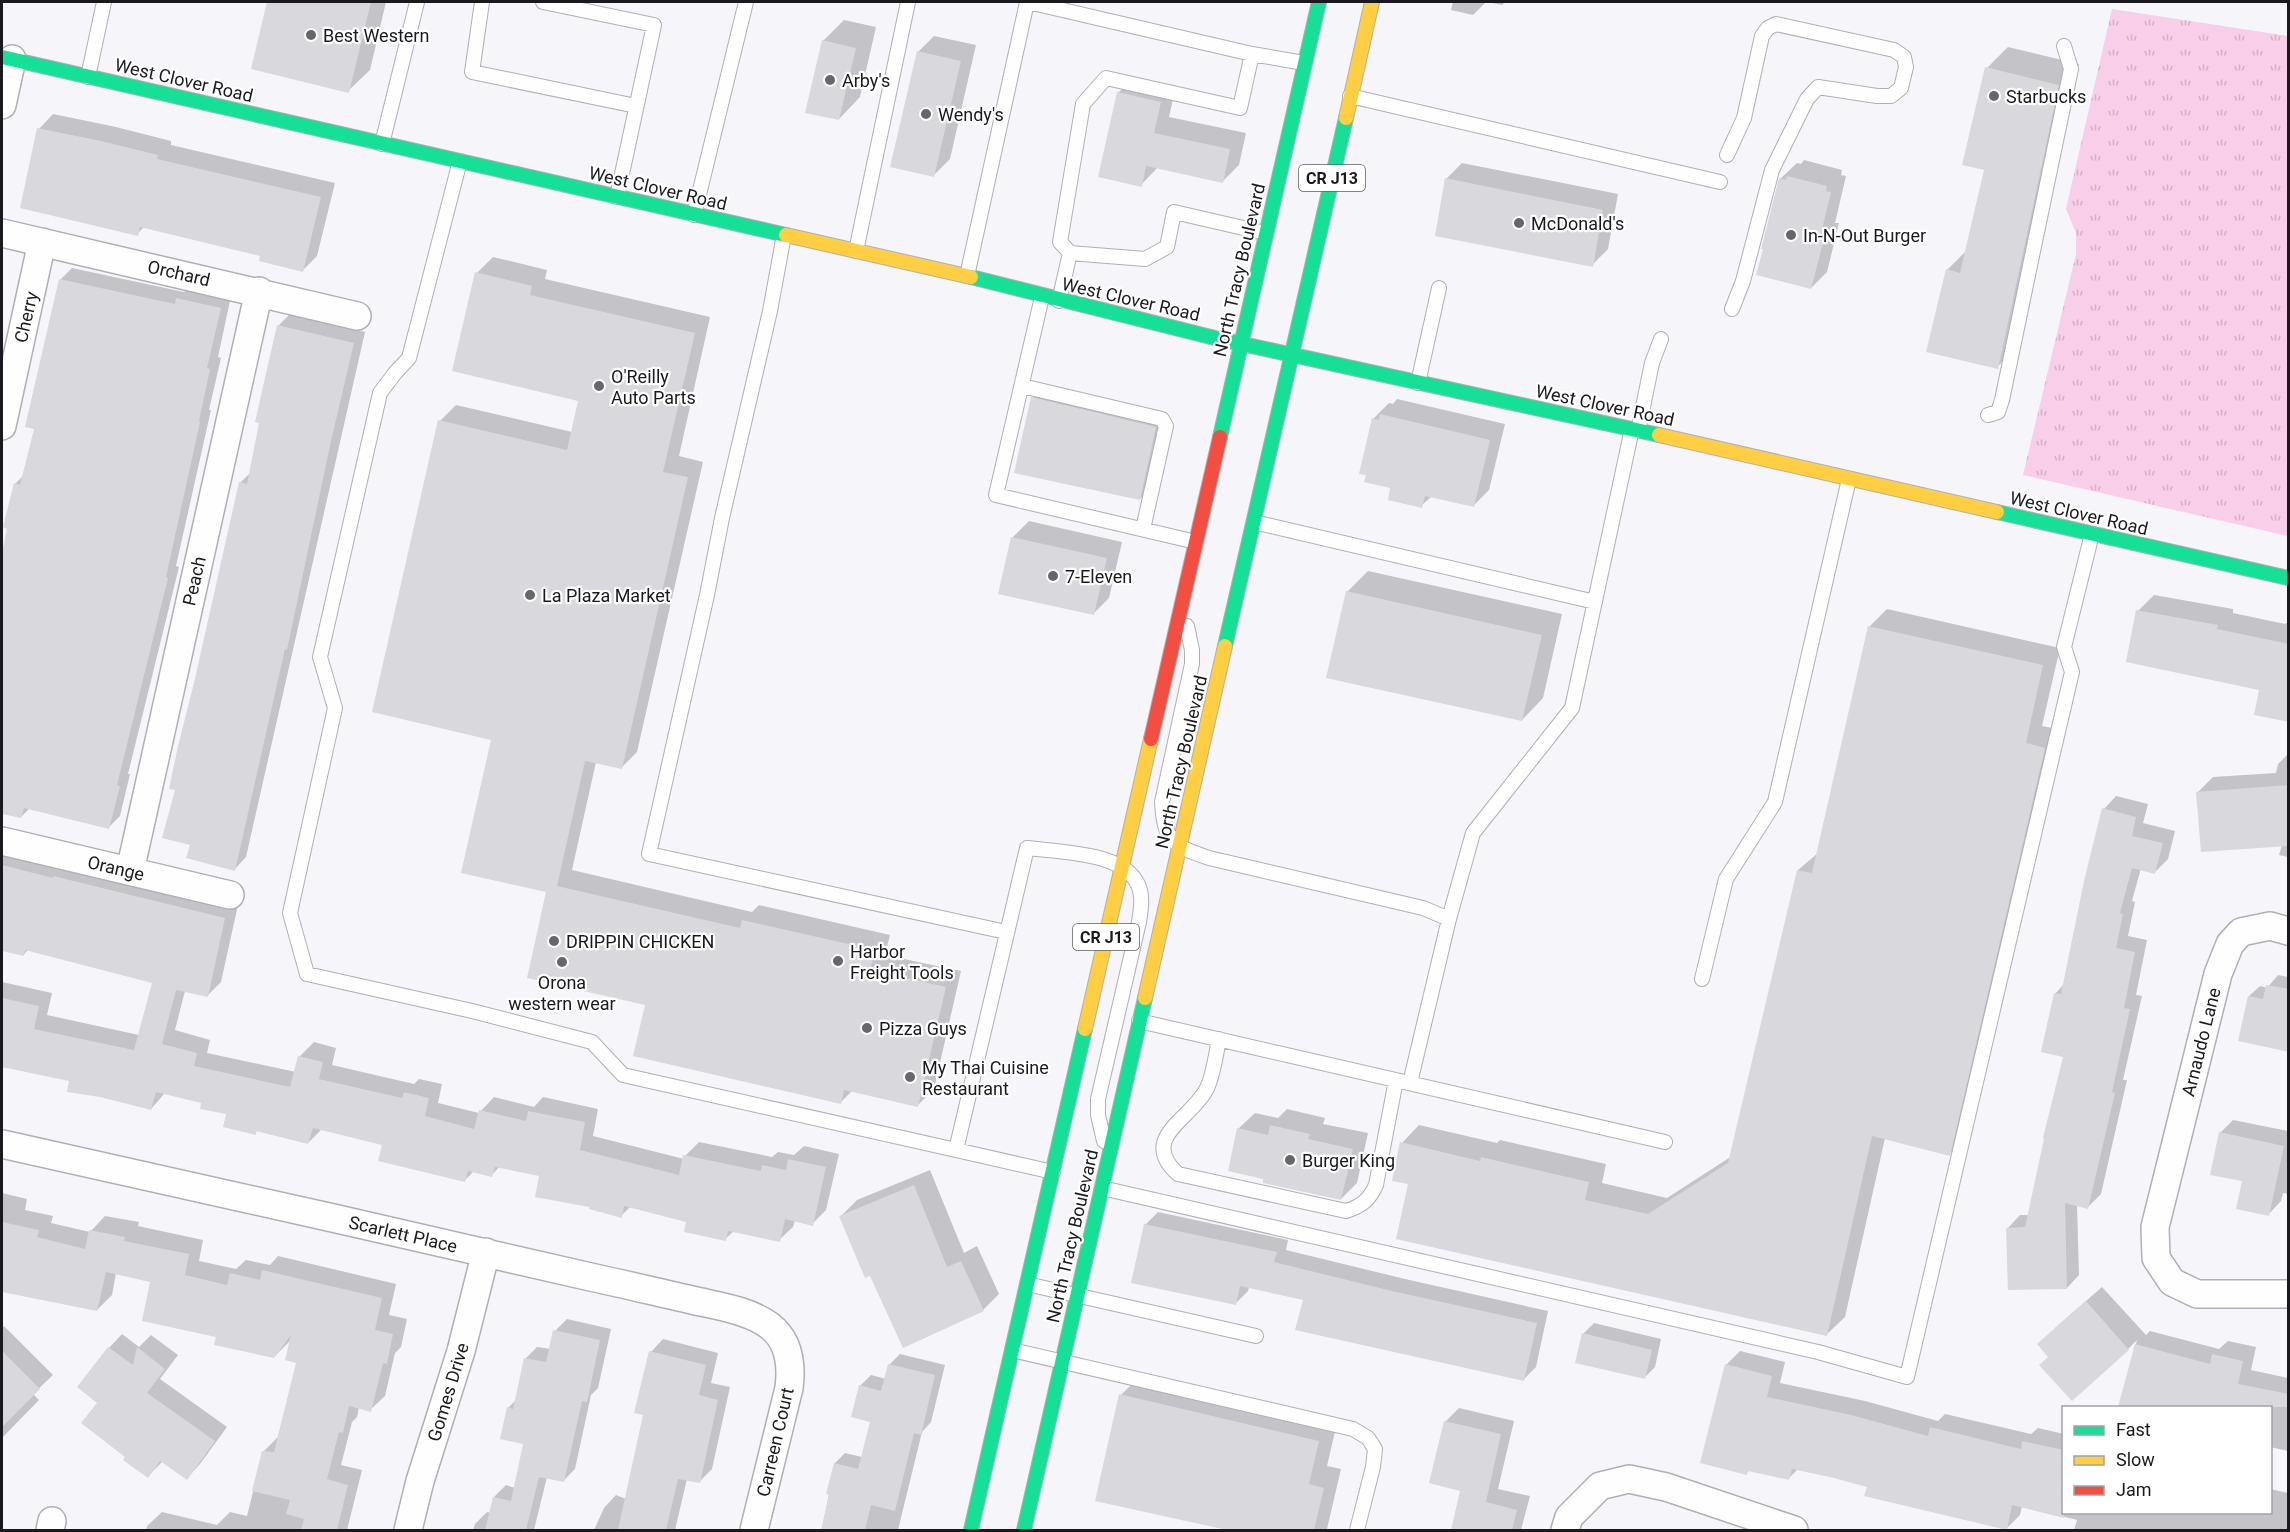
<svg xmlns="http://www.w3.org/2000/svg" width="2290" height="1532" viewBox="0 0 2290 1532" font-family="Roboto,sans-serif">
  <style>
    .grass { fill: url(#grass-tufts) }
    .shadow { fill: #0003 }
    .building { fill: #d9d8dc }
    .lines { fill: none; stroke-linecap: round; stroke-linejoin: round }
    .lane-casing { stroke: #b0afb4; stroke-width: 16 }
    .street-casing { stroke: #b0afb4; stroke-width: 30 }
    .fast-casing { stroke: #b0afb4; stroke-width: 16 }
    .slow-casing { stroke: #b0afb4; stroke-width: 16 }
    .jam-casing { stroke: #b0afb4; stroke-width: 16 }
    .lane { stroke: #fefefe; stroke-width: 14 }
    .street { stroke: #fefefe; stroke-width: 27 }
    .fast { stroke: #16e098; stroke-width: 14 }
    .slow { stroke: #ffcf43; stroke-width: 14 }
    .jam { stroke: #f24e42; stroke-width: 14 }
    .poi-dot { fill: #67676b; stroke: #fff; stroke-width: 2 }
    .labels { text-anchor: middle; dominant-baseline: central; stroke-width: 4.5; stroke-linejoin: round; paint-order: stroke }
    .shield { fill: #fff; stroke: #5f5f62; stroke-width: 1.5 }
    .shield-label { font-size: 16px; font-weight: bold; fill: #1a1a1e }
    .poi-label { font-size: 18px; fill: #1a1a1e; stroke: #fff; text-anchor: start }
    .street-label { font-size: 18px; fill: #1a1a1e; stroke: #fff }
  </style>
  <defs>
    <pattern id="grass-tufts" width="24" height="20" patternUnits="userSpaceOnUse" patternTransform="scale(1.5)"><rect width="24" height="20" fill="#f9cee8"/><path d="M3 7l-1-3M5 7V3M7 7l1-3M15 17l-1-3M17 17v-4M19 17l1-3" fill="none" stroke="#d5b0c7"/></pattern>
  </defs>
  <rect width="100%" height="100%" fill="#f5f5fa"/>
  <path class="grass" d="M2112 9 2288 36V536L2023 475 2076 254V233L2066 209Z"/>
  <path class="shadow" d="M268 2H386L370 70 348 91 252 68Z
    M1453 2H1486L1473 15 1451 10Z
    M1487 2H1505L1502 5Z
    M844 20 876 27 860 97 839 119 823 41Z
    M934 36 976 45 950 159 934 175 918 52Z
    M2008 47 2079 64 2019 346 1997 367 1947 270 1966 251 1986 169 1987 68Z
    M1134 77 1176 86 1169 117 1246 133 1239 165 1223 181 1158 167 1141 185 1118 93Z
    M53 114 116 127 171 141V145L335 183 317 256 303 270 262 255 144 227 137 234 39 129Z
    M1804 160 1842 170 1841 175 1846 176 1835 223H1839L1827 272 1811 288 1780 179 1797 163 1801 164Z
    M1462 163 1618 194 1608 249 1592 265 1446 179Z
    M493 257 547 270 545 279 710 317 679 456 703 462 637 752 621 768 596 762 572 870 752 912 759 905 890 935 885 955 961 971 934 1089 918 1105 853 1090 841 1102 647 1004 548 891 493 739 440 421 456 405 572 432 580 399 477 273Z
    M72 268 184 292 189 287 231 296 218 357 221 358 209 410H211L176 566 179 567 128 774H130L120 816 109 827 30 808 21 817 2 812V560L9 527 15 484 23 476 36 428 60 280Z
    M290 314 365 332 246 857 235 869 191 844 177 789 196 683 240 483 251 472 261 422 257 421 279 325Z
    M1037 393 1160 422 1145 494 1140 499 1033 398Z
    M1397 399 1505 424 1489 490 1473 506 1432 496 1421 506 1373 419 1389 403 1393 404Z
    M1029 521 1122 542 1109 598 1093 614 1000 593 1013 537Z
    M1368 571 1562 614 1543 698 1522 720 1347 592Z
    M2154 595 2233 609V613L2285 624 2288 622V721L2261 689 2138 611Z
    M1887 609 2060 648 2042 726 2062 730 1967 1136 1949 1154 1885 1138 1845 1317 1827 1334 1410 1183 1402 1143 1419 1125 1497 1143 1500 1140 1606 1164 1602 1183 1667 1198 1732 1156 1798 870 1818 853 1869 627Z
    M2288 754V857L2279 855 2282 845 2198 792 2213 777 2276 773 2278 764Z
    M2116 796 2148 804 2143 823 2175 831 2168 859 2155 872 2141 868 2132 901 2135 902 2128 936 2147 940 2136 995 2142 996 2123 1080H2127L2101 1194 2088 1207 2077 1205 2079 1275 2067 1288 2008 1228 2020 1215H2029L2065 1056 2055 994 2064 984 2104 809Z
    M2 849 238 905 221 982 207 996 185 991 175 1030 210 1040 207 1053 296 1072 300 1056 314 1042 336 1048 332 1065 414 1084 419 1079 442 1084 438 1103 479 1113 494 1097 534 1107 543 1097 598 1109 593 1136 684 1159 685 1156 699 1142 772 1157 778 1152 794 1155 804 1146 839 1154 826 1210 812 1224 795 1220 793 1227 779 1240 734 1231 725 1239 688 1221 631 1206 621 1216 591 1206 541 1175 500 1166 492 1175 474 1171 465 1180 383 1144 322 1129 308 1143 258 1130 255 1133 228 1113 203 1102 165 1093 151 1109 71 1080 5 1066 2 1069V982L52 993 47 1015 139 1035 154 982 28 950 23 955 2 950Z
    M2278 975 2288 977V1051L2249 996 2260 986 2267 988Z
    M1287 1109 1325 1118 1323 1124 1368 1133 1357 1183 1341 1199 1265 1178 1238 1129 1255 1113 1278 1118Z
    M2233 1120 2288 1131V1194L2283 1193 2281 1201 2268 1215 2244 1180 2220 1133Z
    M930 1170 964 1253 977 1246 999 1294 983 1310 871 1274 841 1216 857 1200Z
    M2 1193 27 1199 25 1210 53 1216 51 1223 90 1232 105 1216 139 1222 138 1226 203 1240 199 1261 236 1269 246 1260 270 1265 278 1256 396 1284 389 1315 407 1319 401 1347 395 1353 385 1396 370 1410 359 1407 357 1417 352 1422 341 1465 362 1470 347 1530H146L147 1526 162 1512 217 1525 230 1512 247 1516 263 1452 278 1437 297 1362 292 1339 274 1357 218 1335 152 1281 116 1273 112 1295 97 1310 2 1290Z
    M1158 1212 1288 1240 1286 1250 1405 1279 1548 1311 1536 1367 1524 1379 1304 1299 1249 1287 1248 1291 1235 1304 1145 1225Z
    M2102 1287 2146 1335 2150 1331 2219 1349 2228 1341 2256 1347 2251 1370 2288 1378V1451L2270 1447V1408H2120L2137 1340 2128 1349 2050 1356 2055 1328Z
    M567 1319 611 1329 598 1388 591 1395 575 1469 563 1481 547 1477 534 1530H473L475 1524 487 1512 491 1513 494 1497 506 1485 515 1488 524 1443 508 1408 516 1400 525 1359 537 1347 551 1349 555 1331Z
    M1594 1323 1661 1339 1655 1367 1644 1378 1577 1362 1584 1333Z
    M4 1326 53 1375 33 1394 39 1400 2 1438V1329Z
    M122 1334 139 1347 151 1335 178 1355 160 1379 227 1427 200 1464 187 1478 163 1461 148 1476 128 1456 99 1402 109 1348Z
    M663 1339 718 1353 711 1383 730 1387 712 1469 699 1482 687 1479 675 1530H594L604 1508 616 1495 626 1499 645 1414 651 1352Z
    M1740 1351 1785 1362 1780 1383 1865 1401 1938 1421 1945 1414 2031 1434 2038 1428 2064 1434V1512H2270V1489L2288 1493V1530H2074L2077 1520 2022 1506 2020 1515 2006 1529 1869 1485 1798 1469 1789 1478 1750 1470 1746 1473 1726 1365Z
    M900 1354 945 1365 931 1422 922 1432 898 1530H822L835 1463 845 1453 862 1457 872 1421 860 1386 871 1375 886 1379 889 1365Z
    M1139 1377 1337 1423 1327 1466 1341 1469 1327 1529 1232 1530 1097 1499 1121 1395Z
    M1459 1408 1514 1421 1498 1489 1530 1496 1521 1530H1452L1462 1489 1445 1422Z"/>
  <path class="building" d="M267 2H371L349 93 251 69Z
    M822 40 856 48 839 120 805 113Z
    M917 51 961 61 934 177 890 167Z
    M1985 67 2059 85 1998 369 1926 352 1946 269 1960 273 1984 170 1962 165Z
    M1117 92 1161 102 1154 133 1230 149 1223 183 1146 166 1142 187 1098 177Z
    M37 128 101 141 158 155 157 159 321 197 303 272 259 261 260 256 140 227 138 236 20 208Z
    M1787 176 1827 186 1826 191 1831 192 1820 238 1824 239 1811 289 1756 275 1763 249H1761L1779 178 1786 180Z
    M1445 178 1603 210 1593 267 1435 236Z
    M475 272 532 286 530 295 695 333 663 472 688 477 622 769 585 761 557 886 740 928 742 920 875 950 870 970 946 987 918 1107 844 1090 841 1104 633 1056 645 1005 527 978 546 892 461 873 491 740 372 712 438 420 567 450 578 401 452 371Z
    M59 279 175 304 176 298 221 308 207 368 210 369 199 421 200 422 166 577 168 578 117 785 120 786 109 829 24 808 21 818 2 814V553L7 529 3 527 14 483 20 485 34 429 25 427Z
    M277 325 354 343 331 441 287 650 285 649 235 871 186 858 190 845 162 838 175 790 169 789 178 746 194 683 239 482 247 484 259 423 255 422Z
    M1031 397 1156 427 1140 500 1014 473Z
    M1380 414 1490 440 1474 507 1425 496 1422 508 1388 500 1390 488 1364 482 1366 475 1359 474 1372 418 1379 420Z
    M1011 537 1107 558 1094 615 998 594Z
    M1346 591 1542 635 1522 721 1326 678Z
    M2136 610 2218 625 2217 629 2289 644V722L2254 715 2259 690 2126 662Z
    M1868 626 2043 665 2026 743 2045 748 1950 1156 1872 1136 1827 1336 1396 1239 1408 1184 1392 1181 1400 1142 1480 1161 1481 1157 1589 1182 1585 1200 1648 1214 1728 1163 1797 870 1812 873Z
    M2289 785V846L2201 852 2196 792Z
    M2102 808 2136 817 2132 836 2163 843 2155 874 2132 868 2120 913 2123 914 2116 948 2135 952 2124 1008 2130 1009 2112 1092 2115 1093 2088 1209 2065 1203 2067 1289 2008 1290 2006 1228 2025 1227 2044 1139 2043 1138 2063 1057 2041 1052 2054 993 2061 994 2084 881Z
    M2 865 53 878V876L225 918 208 997 176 990 162 1044 197 1053 194 1066 290 1087 298 1056 323 1062 319 1079 402 1098 404 1092 429 1098 425 1116 474 1129 479 1110 526 1121 528 1111 585 1122 580 1150 679 1175 683 1155 761 1171 762 1165 786 1170 788 1159 826 1167 813 1226 785 1219 780 1242 728 1231 726 1241 684 1232 686 1222 624 1206 622 1218 589 1209V1207L535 1197 539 1176 495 1167 492 1177 468 1171 465 1182 378 1161 382 1145 313 1128 308 1144 256 1131V1135L223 1127 226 1114 200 1109 201 1103 156 1092 151 1110 100 1097 67 1092 69 1081 2 1067V998L39 1006 34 1029 134 1050 152 983 25 950 24 956 2 951Z
    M2266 985 2289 989V1052L2238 1041 2248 996 2263 999Z
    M1270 1125 1310 1134 1308 1139 1353 1149 1341 1200 1263 1183V1179L1228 1171 1237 1128 1268 1135Z
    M2219 1132 2284 1146 2269 1216 2236 1209 2242 1181 2210 1175Z
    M914 1185 947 1267 961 1261 984 1311 903 1348 870 1276 865 1278 839 1216Z
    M2 1222 39 1230 37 1237 85 1249 89 1230 125 1237 124 1241 189 1254 185 1275 227 1285 230 1273 260 1280 262 1270 382 1298 375 1330 393 1334 387 1364 383 1363 371 1412 349 1406 343 1433 339 1432 327 1479 348 1485 337 1530H301L304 1519 286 1514 290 1500 252 1491 262 1451 274 1452 296 1363 285 1360 291 1335 274 1358 214 1345 216 1337 142 1321 150 1282 106 1272 97 1311 2 1292Z
    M1144 1224 1277 1252 1274 1262 1392 1291 1537 1323 1524 1381 1295 1330 1303 1300 1240 1286 1236 1305 1131 1283Z
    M2086 1301 2129 1350 2072 1401 2039 1365 2048 1357 2037 1344Z
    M553 1330 600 1340 587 1402 582 1401 564 1482 539 1477 526 1530H485L493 1497 511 1501 523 1444 500 1439 507 1407 513 1409 524 1358 546 1362Z
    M1582 1333 1652 1350 1645 1379 1575 1363Z
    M2135 1344 2210 1364 2212 1354 2243 1361 2238 1384 2289 1394V1407H2118Z
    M108 1347 133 1365 137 1347 165 1369 147 1393 215 1441 187 1480 160 1461 148 1478 123 1460 125 1457 81 1423 97 1403 77 1387Z
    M2 1351 40 1389 2 1427Z
    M649 1351 706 1365 699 1395 718 1400 700 1483 678 1479 666 1530H618L643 1415 634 1413Z
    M888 1364 935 1375 921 1435 914 1433 895 1511 871 1505 865 1530H821L829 1495 826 1494 834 1463 858 1469 870 1422 851 1417 859 1385 881 1391Z
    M1725 1364 1772 1376 1767 1397 1851 1415 1928 1436 1930 1427 2021 1449 2022 1441 2064 1450V1518L2012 1505 2007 1530 1864 1496 1867 1487 1830 1477 1792 1469 1789 1480 1748 1471 1747 1475 1700 1463Z
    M1119 1394 1319 1441 1309 1484 1324 1488 1314 1530H1227L1095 1501Z
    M1444 1421 1501 1434 1486 1502 1517 1510 1512 1530H1451L1460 1491 1429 1483Z"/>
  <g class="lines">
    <g class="lane-casing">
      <path id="lane" d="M482 2 472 72 636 106
        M543 2 654 25 617 197
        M1028 2 1252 54 1304 63
        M88 77 104 2
        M1350 96 1720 182
        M382 144 417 2
        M1727 155 1744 118 1762 36 1768 28 1776 24 1894 50 1904 57 1906 67 1901 88 1891 96H1877L1818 87 1807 99 1772 170 1743 281 1732 309
        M460 161 409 358 395 373 380 393 320 657 335 708 290 913 307 974 472 1011 592 1042 623 1075 956 1150 1027 848C1057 852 1119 852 1136 881 1144 893 1141 909 1139 922L1098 1099V1115L1104 1141
        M694 215 746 2
        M784 235 770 311 722 518 707 595 649 854 1006 932
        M856 251 908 2
        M1070 253 1145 259 1167 247 1174 212 1265 233
        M967 276 1027 2
        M1042 297 996 495 1196 542
        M1059 301 1070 253 1060 242 1083 104 1106 78 1240 108 1252 54
        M1418 383 1439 288
        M1022 386 1162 419 1166 426 1143 529
        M1988 415 1998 412 2002 400 2071 69 2064 46
        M1638 431 1652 363 1661 339
        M1254 522 1595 602
        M1187 626 1192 650V664L1162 802C1164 842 1174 846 1209 858L1423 908 1449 919
        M1702 979 1726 879 1775 802 1849 479
        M1139 1021 1665 1142
        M1219 1039C1216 1054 1213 1078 1206 1090 1191 1119 1138 1138 1178 1174L1346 1211C1362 1206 1369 1200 1376 1185L1396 1080
        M1410 1083 1449 919 1473 833 1572 708 1632 429
        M956 1150 1053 1172
        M1102 1188 1818 1352 1907 1377 2072 672 2064 647 2092 534
        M1027 1284 1256 1336
        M1012 1350 1353 1429 1368 1438 1375 1449 1373 1467 1357 1530"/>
    </g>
    <g class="street-casing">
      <path id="street" d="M2 105 12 59
        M2 233 357 316
        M2 426 42 242
        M2 841 230 895
        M130 871 259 291
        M2288 931 2270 926 2241 932 2230 944 2218 974 2155 1227 2156 1258 2172 1282 2197 1294H2288
        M2 1144C199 1188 398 1232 595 1278 628 1285 660 1293 692 1300 717 1306 749 1310 770 1326 789 1341 792 1365 789 1388L754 1530
        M50 1530 52 1521
        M408 1530 420 1481 461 1351 486 1252
        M1565 1530 1569 1517 1600 1486 1629 1479 1666 1487 1794 1530"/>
    </g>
    <g class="fast-casing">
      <path id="fast" d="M2 57 786 235
        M971 277 1215 338 1659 435
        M1220 437 1319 2
        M1997 512 2288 578
        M1225 646 1346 118
        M971 1530 1085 1029
        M1024 1530 1145 998"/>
    </g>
    <g class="slow-casing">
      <path id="slow" d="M1346 118 1372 2
        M786 235 971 277
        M1659 435 1997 512
        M1145 998 1225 646
        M1085 1029 1151 739"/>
    </g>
    <g class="jam-casing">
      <path id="jam" d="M1151 739 1220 437"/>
    </g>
    <use href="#lane" class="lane"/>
    <use href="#street" class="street"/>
    <use href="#fast" class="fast"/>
    <use href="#slow" class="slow"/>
    <use href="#jam" class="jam"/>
  </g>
  <g class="poi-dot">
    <circle cx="311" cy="35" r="6"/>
    <circle cx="830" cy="80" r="6"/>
    <circle cx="1994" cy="96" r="6"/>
    <circle cx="926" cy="114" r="6"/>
    <circle cx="1519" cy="223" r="6"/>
    <circle cx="1791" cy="235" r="6"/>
    <circle cx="599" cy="386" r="6"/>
    <circle cx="1053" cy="576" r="6"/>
    <circle cx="530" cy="595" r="6"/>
    <circle cx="554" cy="941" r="6"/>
    <circle cx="838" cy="961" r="6"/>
    <circle cx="562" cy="962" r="6"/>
    <circle cx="867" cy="1028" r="6"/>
    <circle cx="910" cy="1077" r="6"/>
    <circle cx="1290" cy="1160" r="6"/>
  </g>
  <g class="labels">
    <g class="shield">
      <rect x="1299" y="165" width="66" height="26" rx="4.5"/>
      <rect x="1073" y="924" width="66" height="26" rx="4.5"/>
    </g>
    <g class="shield-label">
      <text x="1332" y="178">CR J13</text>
      <text x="1106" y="937">CR J13</text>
    </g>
    <g class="poi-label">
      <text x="323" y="35">Best Western</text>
      <text x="842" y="80">Arby's</text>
      <text x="2006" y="96">Starbucks</text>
      <text x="938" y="114">Wendy's</text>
      <text x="1531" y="223">McDonald's</text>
      <text x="1803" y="235">In-N-Out Burger</text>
      <text x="611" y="376">O'Reilly<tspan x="611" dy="21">Auto Parts</tspan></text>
      <text x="1065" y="576">7-Eleven</text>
      <text x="542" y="595">La Plaza Market</text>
      <text x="566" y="941">DRIPPIN CHICKEN</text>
      <text x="850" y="951">Harbor<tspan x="850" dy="21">Freight Tools</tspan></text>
      <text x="562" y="982" text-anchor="middle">Orona<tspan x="562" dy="21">western wear</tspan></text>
      <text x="879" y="1028">Pizza Guys</text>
      <text x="922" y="1067">My Thai Cuisine<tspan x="922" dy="21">Restaurant</tspan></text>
      <text x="1302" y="1160">Burger King</text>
    </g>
    <g class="street-label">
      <text transform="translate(184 80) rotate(13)">West Clover Road</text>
      <text transform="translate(658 188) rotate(13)">West Clover Road</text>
      <text transform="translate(1239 270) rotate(-77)">North Tracy Boulevard</text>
      <text transform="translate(179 273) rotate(13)">Orchard</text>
      <text transform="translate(1131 299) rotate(13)">West Clover Road</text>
      <text transform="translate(26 317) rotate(-77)">Cherry</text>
      <text transform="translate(1605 405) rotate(12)">West Clover Road</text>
      <text transform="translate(2079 513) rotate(13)">West Clover Road</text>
      <text transform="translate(194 581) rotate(-77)">Peach</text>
      <text transform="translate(1181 762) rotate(-77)">North Tracy Boulevard</text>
      <text transform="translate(116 868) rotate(13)">Orange</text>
      <text transform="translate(2201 1042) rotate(-76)">Arnaudo Lane</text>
      <text transform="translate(403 1234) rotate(13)">Scarlett Place</text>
      <text transform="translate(1072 1236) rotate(-77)">North Tracy Boulevard</text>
      <text transform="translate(448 1392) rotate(-73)">Gomes Drive</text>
      <text transform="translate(775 1442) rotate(-77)">Carreen Court</text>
    </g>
  </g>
  <rect width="2290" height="1532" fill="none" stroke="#1a1a1e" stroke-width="6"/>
  <rect x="2062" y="1406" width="210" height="108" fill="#ffffff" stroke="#a3a3a5" stroke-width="1.5"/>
  <rect x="2074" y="1426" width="30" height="9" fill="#16e098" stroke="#a3a3a5" stroke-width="1.5"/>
  <text x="2116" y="1436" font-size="18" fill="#1a1a1e">Fast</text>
  <rect x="2074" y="1456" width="30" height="9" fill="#ffcf43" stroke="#a3a3a5" stroke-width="1.5"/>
  <text x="2116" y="1466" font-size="18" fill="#1a1a1e">Slow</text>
  <rect x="2074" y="1486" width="30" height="9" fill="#f24e42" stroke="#a3a3a5" stroke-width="1.5"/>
  <text x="2116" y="1496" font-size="18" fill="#1a1a1e">Jam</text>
</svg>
